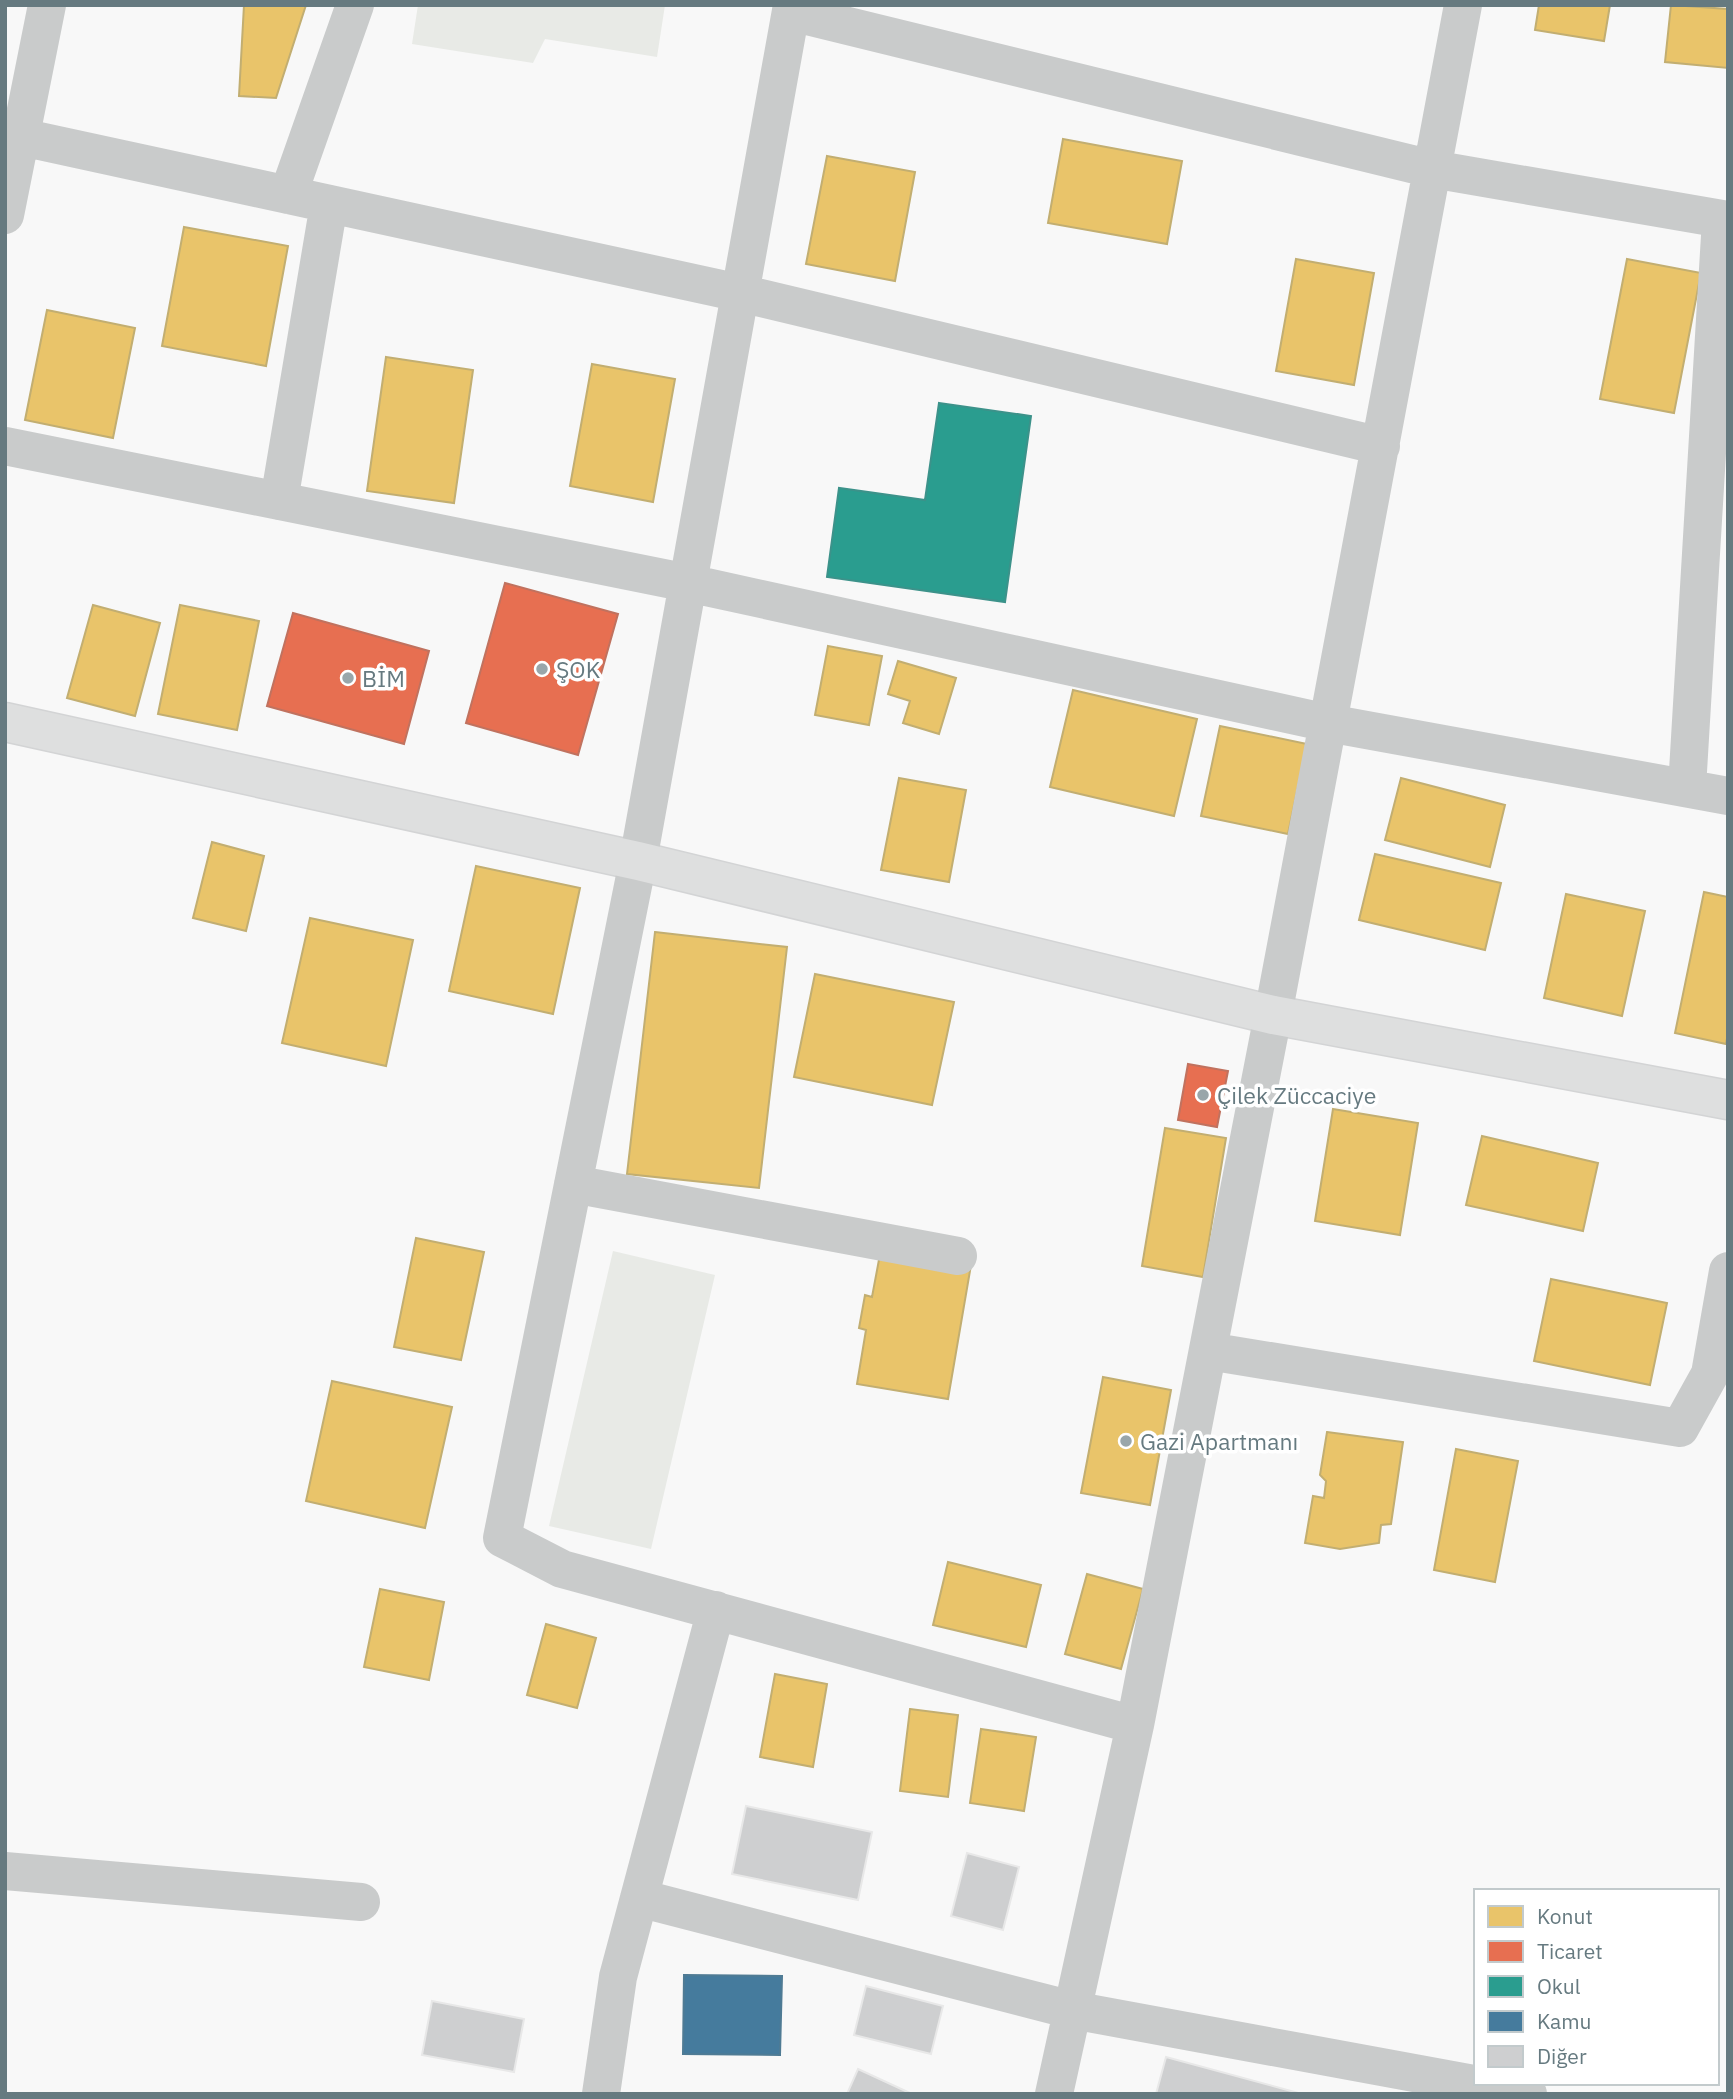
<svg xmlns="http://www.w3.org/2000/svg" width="1733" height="2099" viewBox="0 0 1733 2099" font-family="'IBM Plex Sans',sans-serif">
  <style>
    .green { fill: #e8eae6 }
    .homes { fill: #e9c46a; stroke: #c2ae71; stroke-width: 2 }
    .shops { fill: #e76f51; stroke: #c0725f; stroke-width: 2 }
    .schools { fill: #2a9d8f; stroke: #3c928a; stroke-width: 2 }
    .public { fill: #457b9d; stroke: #4f7b94; stroke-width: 2 }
    .building { fill: #cecfd0; stroke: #e8e8e8; stroke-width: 2 }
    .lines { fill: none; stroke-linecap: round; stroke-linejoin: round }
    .major-casing { stroke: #d3d4d5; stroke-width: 41 }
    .minor { stroke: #c9cbcb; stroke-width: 38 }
    .major { stroke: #dedfdf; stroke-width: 38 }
    .poi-dot { fill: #99a6aa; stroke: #fff; stroke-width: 2.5 }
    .labels { text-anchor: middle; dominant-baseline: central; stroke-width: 7; stroke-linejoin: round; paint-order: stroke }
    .poi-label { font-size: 23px; fill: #667a80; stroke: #fff; text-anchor: start }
  </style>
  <rect width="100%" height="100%" fill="#f8f8f8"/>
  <path class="green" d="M418 5H665L657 57 545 39 533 63 412 44Z
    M613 1251 715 1275 651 1549 549 1526Z"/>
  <path class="homes" d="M244 5H306L276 98 239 96Z
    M1539 5H1610L1604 41 1535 30Z
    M1671 5 1728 9V68L1665 62Z
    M1063 139 1182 161 1167 244 1048 223Z
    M827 156 915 172 895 281 806 264Z
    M184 227 288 246 266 366 162 346Z
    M1296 259 1374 273 1354 385 1276 371Z
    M1627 259 1701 273 1674 413 1600 399Z
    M47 310 135 328 113 438 25 420Z
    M386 357 473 370 454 503 367 491Z
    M592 364 675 379 653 502 570 486Z
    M93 605 160 623 135 716 67 698Z
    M180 605 259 621 237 730 158 714Z
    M828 646 882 656 869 725 815 715Z
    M898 661 956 678 939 734 903 723 910 701 888 694Z
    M1073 690 1197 719 1174 816 1050 787Z
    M1220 726 1307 744 1288 834 1201 816Z
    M899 778 966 790 949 882 881 870Z
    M1401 778 1505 805 1490 867 1385 840Z
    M212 842 264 856 246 931 193 918Z
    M1375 854 1501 883 1485 950 1359 920Z
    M476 866 580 888 553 1014 449 991Z
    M1704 892 1728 897V1033L1726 1044 1675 1033Z
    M1566 894 1645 911 1622 1016 1544 998Z
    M310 918 413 940 386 1066 282 1043Z
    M655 932 787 947 759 1188 627 1174Z
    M815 974 954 1002 932 1105 794 1077Z
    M1333 1109 1418 1123 1400 1235 1315 1221Z
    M1165 1128 1226 1138 1203 1277 1142 1266Z
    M1482 1136 1598 1163 1583 1231 1466 1205Z
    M416 1238 484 1252 461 1360 394 1347Z
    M881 1249 971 1265 948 1399 857 1384 866 1330 859 1328 865 1295 872 1297Z
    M1551 1279 1667 1303 1650 1385 1534 1361Z
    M1103 1377 1171 1390 1150 1505 1081 1493Z
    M332 1381 452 1407 425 1528 306 1501Z
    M1327 1432 1403 1442 1391 1524 1381 1525 1379 1543 1340 1549 1305 1543 1313 1496 1324 1498 1326 1481 1320 1475Z
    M1456 1449 1518 1461 1495 1582 1434 1570Z
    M948 1562 1041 1585 1026 1647 933 1625Z
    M1087 1574 1143 1589 1121 1669 1065 1654Z
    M380 1589 444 1602 429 1680 364 1667Z
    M546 1624 596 1638 577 1708 527 1695Z
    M775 1674 827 1684 813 1767 760 1757Z
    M910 1709 958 1715 948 1797 900 1791Z
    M981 1729 1036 1737 1024 1811 970 1803Z"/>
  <path class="shops" d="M505 583 618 614 578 755 466 723Z
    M293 613 429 651 404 744 267 706Z
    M1188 1064 1228 1071 1217 1127 1178 1120Z"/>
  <path class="schools" d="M939 403 1031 416 1005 602 827 577 839 488 925 500Z"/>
  <path class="public" d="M684 1975 782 1976 780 2055 683 2054Z"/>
  <path class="building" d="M746 1806 872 1832 858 1900 732 1874Z
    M967 1853 1019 1867 1003 1930 951 1916Z
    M866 1986 943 2006 931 2054 854 2035Z
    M432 2001 524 2019 514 2072 422 2055Z
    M1166 2057 1302 2094H1156Z
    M858 2069 912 2094H847Z"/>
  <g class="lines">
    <g class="major-casing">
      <path id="major" d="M5 722 638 861 1273 1015 1728 1100"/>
    </g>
    <path class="minor" d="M792 5 638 861 502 1538 562 1569 1135 1725
      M791 12 1432 169 1728 220
      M21 137 740 293 1381 446
      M288 195 355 5
      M5 215 47 5
      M5 446 688 583 1328 723 1728 796
      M279 501 329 204
      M1687 788 1721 219
      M573 1184 958 1256
      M1208 1351 1680 1428 1710 1374 1728 1271
      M5 1871 361 1902
      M639 1898 1072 2010 1528 2094
      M601 2094 618 1977 716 1610
      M1054 2094 1135 1725 1273 1015 1463 5"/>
    <use href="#major" class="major"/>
  </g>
  <g class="poi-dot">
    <circle cx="542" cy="669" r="7"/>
    <circle cx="348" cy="678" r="7"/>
    <circle cx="1203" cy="1095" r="7"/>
    <circle cx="1126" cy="1441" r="7"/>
  </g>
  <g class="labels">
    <g class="poi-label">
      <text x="556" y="669">ŞOK</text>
      <text x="362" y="678">BİM</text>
      <text x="1217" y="1095">Çilek Züccaciye</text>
      <text x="1140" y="1441">Gazi Apartmanı</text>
    </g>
  </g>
  <rect width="1733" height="2099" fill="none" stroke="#667a80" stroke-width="14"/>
  <rect x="1474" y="1889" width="245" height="196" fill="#ffffff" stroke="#c2cacc" stroke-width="2"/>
  <rect x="1488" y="1906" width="35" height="21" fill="#e9c46a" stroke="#c2cacc" stroke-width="2"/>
  <text x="1537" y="1924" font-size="21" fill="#667a80">Konut</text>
  <rect x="1488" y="1941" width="35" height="21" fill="#e76f51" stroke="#c2cacc" stroke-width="2"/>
  <text x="1537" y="1959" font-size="21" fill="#667a80">Ticaret</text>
  <rect x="1488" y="1976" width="35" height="21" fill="#2a9d8f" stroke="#c2cacc" stroke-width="2"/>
  <text x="1537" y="1994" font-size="21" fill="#667a80">Okul</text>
  <rect x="1488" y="2011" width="35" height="21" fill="#457b9d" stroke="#c2cacc" stroke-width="2"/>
  <text x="1537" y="2029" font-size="21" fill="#667a80">Kamu</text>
  <rect x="1488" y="2046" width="35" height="21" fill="#cecfd0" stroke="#c2cacc" stroke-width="2"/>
  <text x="1537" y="2064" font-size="21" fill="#667a80">Diğer</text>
</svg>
